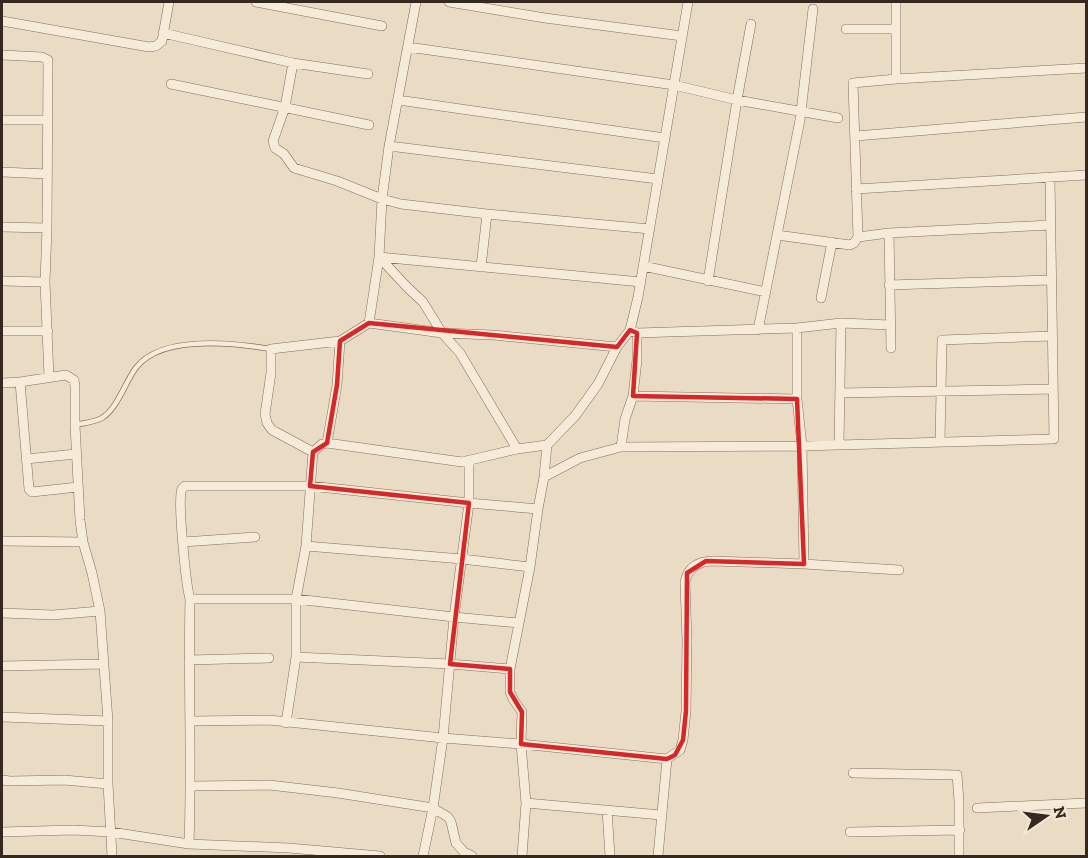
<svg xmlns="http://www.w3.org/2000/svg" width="1088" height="858" viewBox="0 0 1088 858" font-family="'Zilla Slab',serif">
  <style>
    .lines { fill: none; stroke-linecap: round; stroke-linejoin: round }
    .service-casing { stroke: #836e5d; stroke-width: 6 }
    .minor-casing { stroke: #836e5d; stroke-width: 10 }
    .service { stroke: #f6ead8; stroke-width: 4.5 }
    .minor { stroke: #f6ead8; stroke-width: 9 }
    .marked { fill: none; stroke: #d62828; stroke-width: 4.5; stroke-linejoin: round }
  </style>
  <rect width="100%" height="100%" fill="#eadbc5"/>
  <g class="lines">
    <g class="service-casing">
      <path id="service" d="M75 425C84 423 95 422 102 418 117 409 125 383 135 369 160 334 234 343 271 349"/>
    </g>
    <g class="minor-casing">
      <path id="minor" d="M256 2 382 26
        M449 2 545 18 682 36
        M896 2V79
        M2 21 149 47 156 46 162 41 169 2
        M846 29H896
        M163 33 293 63 368 74
        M408 47 674 85 737 100 838 118
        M2 55 42 57 48 60 47 228 45 282 49 377
        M293 63 285 107 273 141 275 148 284 154 294 168 337 181 382 199 401 204 487 214 650 229
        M171 84 369 125
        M398 100 665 138
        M2 120H48
        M856 136 1086 117
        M389 146 658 179
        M2 172 47 174
        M856 189 1086 175
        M2 227 47 228
        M889 233 891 348
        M777 235 850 245 854 243 858 237 889 233 1051 225
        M858 237 853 83 896 79 1086 68
        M379 257 407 287 423 302 442 333 460 353 517 449 547 445
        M379 257 641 282
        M643 266 766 292
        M481 267 487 214
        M2 281 45 282
        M708 281 737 100 751 24
        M889 285 1052 280
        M821 298 832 242
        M369 323 379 257 382 199 389 146 416 2
        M797 328V399L802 446 804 564
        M630 330 637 333 797 328 841 323 890 325
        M758 330 800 120 813 9
        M2 331H48
        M20 382 29 489 32 492 78 487
        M2 383 20 382 66 375 74 380 75 386V425L80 520 83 542 92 573 100 611 108 721V784L112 856
        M840 393 1053 389
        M633 396 797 399
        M940 442 942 340 1052 336
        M327 443 337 385 340 341
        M839 445 841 323
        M621 447 625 419 633 396 637 360V333
        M313 452 272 430 267 423 265 414 271 373V349L340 341 369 323 442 333 493 335 617 347
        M26 459 76 454
        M544 477 580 458 621 447 802 446 1054 439 1050 178
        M2 541 83 542
        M183 542 255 537
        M306 546 462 559 530 567
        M190 599C186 585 177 498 182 489 183 488 184 487 185 486H310L469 503 538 509
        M2 613 53 615 100 611
        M296 657 450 664 510 669
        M189 660 269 658
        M2 666 103 664
        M2 717 108 721
        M190 721 269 720 443 738 521 744 667 759 680 750 683 740 686 711 687 641 685 582C688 567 699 561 714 561L804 564 899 570
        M286 723 296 657V599L306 546 313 452 322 444 327 443 462 462 517 449
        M853 773 957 775 959 801V856
        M2 780 10 781 64 780 108 784
        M191 786 269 785 338 793 433 808 448 817 451 822 456 843 464 852 472 856
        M526 803 661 815
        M977 808 1086 803
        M607 810 610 856
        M2 832 73 830 111 832 189 844 289 848 380 856
        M850 832 960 830
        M189 844C192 762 188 680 190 599H296L454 617 519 623
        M423 856 433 808 443 738 454 617 469 503V460
        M522 856 526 803 521 744 522 712 513 699 510 692V669L530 567 538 509 544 477 547 445 575 416 598 384 617 347 630 330 638 297 688 2
        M658 856 667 759"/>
    </g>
    <use href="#service" class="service"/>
    <use href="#minor" class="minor"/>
  </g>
  <path class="marked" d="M369 323 617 347 630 330 637 333 633 396 797 399 804 564 706 561 687 573 686 711 683 740 675 755 667 759 521 744 522 712 510 692V669L450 664 469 503 310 486 313 452 327 443 337 385 340 341Z"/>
  <rect width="1088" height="858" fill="none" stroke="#35281f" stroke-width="6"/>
  <g transform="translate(1046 816) rotate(76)" stroke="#f2e7d4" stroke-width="4.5" paint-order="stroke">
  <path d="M0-4.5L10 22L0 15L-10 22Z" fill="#35281f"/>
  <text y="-9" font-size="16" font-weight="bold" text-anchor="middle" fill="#35281f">N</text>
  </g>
</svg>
